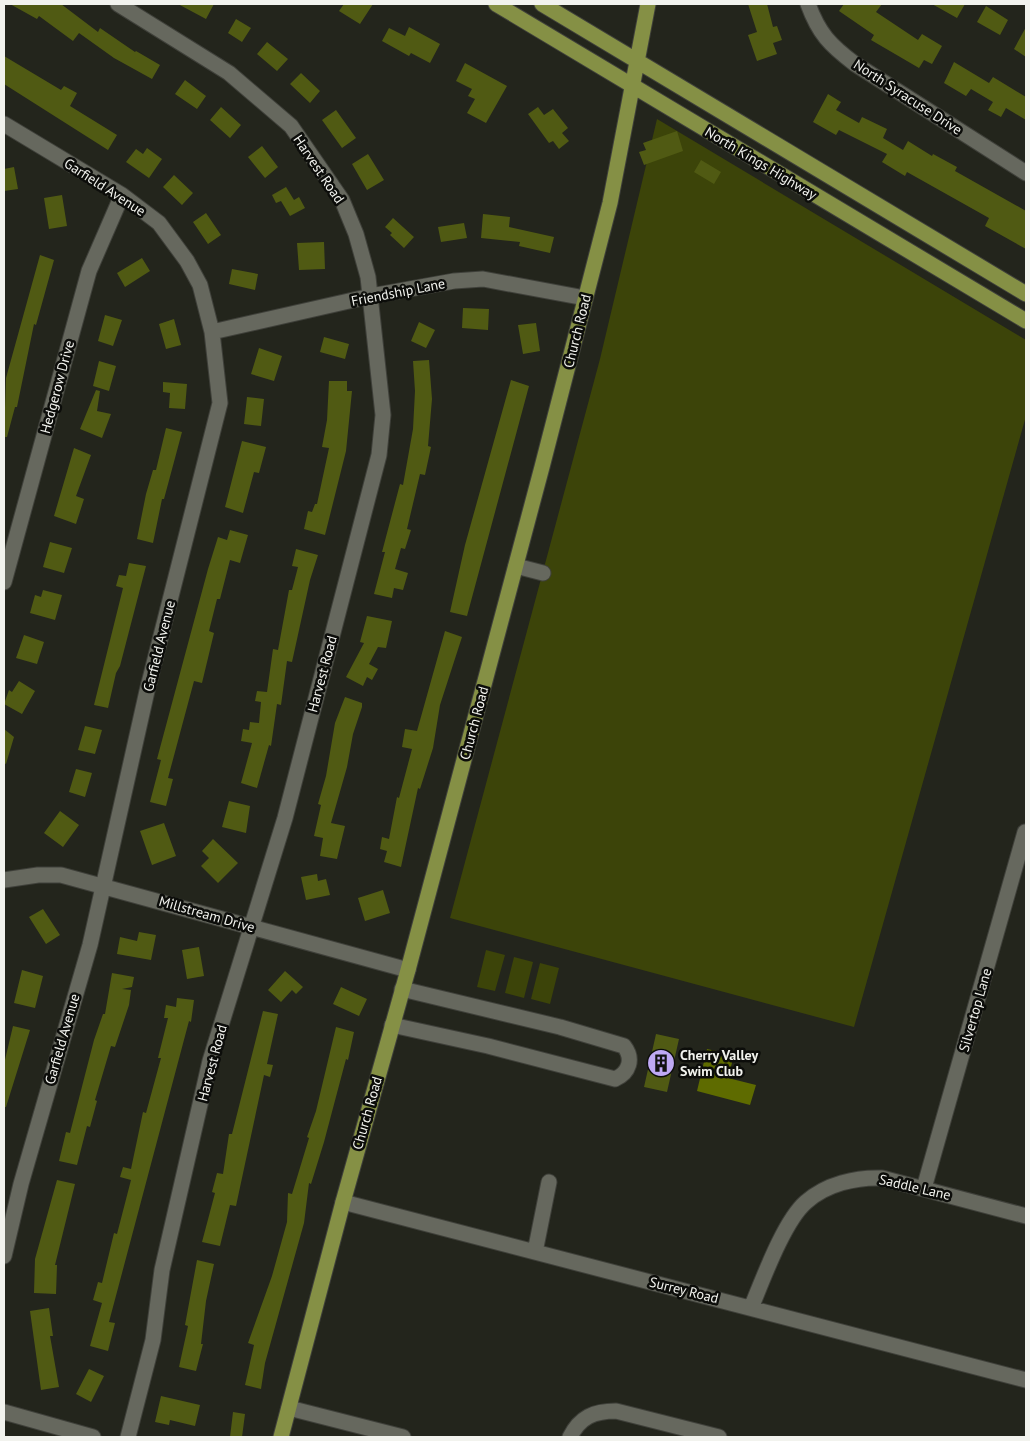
<svg xmlns="http://www.w3.org/2000/svg" width="1030" height="1441" viewBox="0 0 1030 1441" font-family="'PT Sans',sans-serif">
  <style>
    .green { fill: #3c4409 }
    .water { fill: #5e6b00 }
    .building { fill: #505a13 }
    .lines { fill: none; stroke-linecap: round; stroke-linejoin: round }
    .minor-casing { stroke: #3f403a; stroke-width: 17 }
    .major-casing { stroke: #3f403a; stroke-width: 17 }
    .minor { stroke: #66685e; stroke-width: 15 }
    .major { stroke: #859045; stroke-width: 15 }
    .labels { text-anchor: middle; dominant-baseline: central; stroke-width: 5; stroke-linejoin: round; paint-order: stroke }
    .street-label { font-size: 14px; fill: #f2f3ee; stroke: #0c0d0a }
    .poi-label { font-size: 14px; font-weight: bold; fill: #f2f3ee; stroke: #0c0d0a; text-anchor: start }
  </style>
  <rect width="100%" height="100%" fill="#23251c"/>
  <path class="green" d="M657 119 1026 340V416L854 1027 450 918 600 359Z
    M486 950 505 955 495 991 477 987Z
    M514 957 533 962 524 998 505 993Z
    M540 963 559 968 550 1004 531 999Z"/>
  <path class="water" d="M707 1049 734 1055 728 1078 756 1085 750 1105 697 1091Z"/>
  <path class="building" d="M10 4H61L98 32 100 28 135 52 136 51 160 65 152 79 114 58 79 33 73 41 39 16 37 19Z
    M178 4H214L206 19Z
    M344 4H373L360 24 339 11Z
    M748 4H767L773 27 777 26 782 40 773 43 777 54 757 61 748 35 757 32Z
    M844 4H882L876 12 918 40 922 34 942 46 932 64 924 60 919 68 871 40 874 35 839 11Z
    M932 4H965L957 18Z
    M986 6 1008 20 1000 35 977 22Z
    M236 19 251 28 242 42 228 33Z
    M409 27 440 44 430 63 411 53 409 56 382 41 389 28 405 36Z
    M1026 27V57L1014 49Z
    M267 42 288 59 277 71 257 54Z
    M4 56 61 90 64 86 77 93 70 106 117 135 108 150 4 84Z
    M954 62 989 83 993 77 1026 97V120L1006 108 1001 117 988 110 993 102 971 89 966 96 944 83Z
    M465 63 507 86 486 123 467 113 475 99 468 96 472 89 456 81Z
    M301 73 320 91 310 103 290 84Z
    M185 80 206 96 197 109 175 94Z
    M828 94 841 102 836 110 859 123 862 117 887 129 883 138 903 150 908 141 932 156 933 154 957 167 955 171 1026 211V249L985 226 989 218 907 172 905 176 882 162 887 154 839 130 836 135 813 122Z
    M221 107 241 125 230 138 210 120Z
    M538 107 544 115 553 109 568 128 562 133 569 141 559 149 553 141 549 143 528 114Z
    M336 110 356 138 342 148 322 120Z
    M677 131 683 151 644 165 639 152 646 150 643 143Z
    M262 146 278 167 265 178 248 157Z
    M147 148 162 159 149 178 126 162 136 149 143 154Z
    M368 154 384 180 367 190 352 164Z
    M701 160 721 172 714 184 694 172Z
    M14 167 18 189 4 191V169Z
    M174 175 193 193 182 205 163 187Z
    M286 187 294 200 299 197 305 208 290 216 281 201 276 203 272 195Z
    M62 195 67 226 49 229 44 198Z
    M206 213 221 235 208 244 193 222Z
    M483 214 510 217 509 227 554 237 550 253 519 246 520 242 481 238Z
    M393 218 414 237 404 248 390 235 392 233 385 227Z
    M464 223 467 238 441 242 438 227Z
    M324 242 325 269 299 270 297 243Z
    M40 255 54 260 36 325 34 324 17 407H15L7 437H4L6 378Z
    M142 258 150 271 125 287 117 273Z
    M232 269 258 274 255 290 229 284Z
    M463 308 489 309 488 330 462 328Z
    M105 315 122 320 113 346 98 341Z
    M174 319 181 345 166 349 159 324Z
    M419 322 435 330 426 348 411 341Z
    M536 323 540 351 523 354 518 325Z
    M324 337 349 344 345 359 320 352Z
    M259 348 282 356 274 381 251 374Z
    M429 360 432 399 428 446 431 447 425 475 420 474 407 529 411 530 405 549 401 548 395 569 408 573 403 590 394 588 392 598 374 594 385 552H382L400 484 403 485 413 429 415 391 413 361Z
    M99 361 116 366 109 391 93 386Z
    M511 380 529 386 467 616 450 612 465 545Z
    M329 381H347V391H352L346 451 325 535 304 529 308 511 312 512 315 504H317L329 448 322 447 327 420Z
    M163 382 187 384 185 409 169 408 170 393 163 392Z
    M96 390 100 391 97 411 111 414 102 438 80 429Z
    M247 397 264 399 261 426 244 424Z
    M166 428 182 432 164 499H162L153 543 137 539 146 494 153 470H156Z
    M242 441 266 447 259 473 254 472 243 513 225 507Z
    M74 448 91 455 76 496 84 499 76 524 54 516Z
    M230 530 248 535 240 563 230 560 220 599H217L209 631 214 633 202 683 194 681 168 778 173 779 166 806 150 802 161 760 157 759 208 569 218 537 227 540Z
    M50 542 72 548 64 573 43 567Z
    M296 549 318 555 310 580 292 662 287 661 281 705 277 704 271 746 269 745 257 788 241 783 252 743 241 741 243 729 249 730 250 722 259 723 261 702 255 701 257 691 267 692 273 649 278 650 289 590H292L298 567 292 566Z
    M129 563 146 566 120 666 116 673 108 708 94 705 123 588 116 586 119 575 126 576Z
    M43 590 62 595 55 620 30 613 35 595 41 597Z
    M367 616 392 621 386 648 378 647 369 664 378 669 372 680 367 677 363 686 346 677 364 643 360 642Z
    M445 631 462 637 440 705 433 748 420 789 418 788 401 867 384 862 387 851 380 849 382 837 389 839 397 797 399 798 412 749 402 747 405 729 417 731Z
    M24 635 44 642 37 664 16 658Z
    M19 681 35 691 22 714 4 704 9 690 12 692Z
    M345 697 362 703V707L353 734 347 767 331 823 345 826 337 859 320 856 323 838 314 836 321 805 318 804 326 776 335 723Z
    M85 726 102 730 95 754 78 750Z
    M4 729 14 737 6 764 4 763Z
    M76 769 92 773 85 797 69 792Z
    M229 801 250 806 246 833 222 827Z
    M60 811 79 825 63 847 44 833Z
    M164 823 176 856 152 865 140 831Z
    M213 839 238 863 218 883 201 866 209 858 202 851Z
    M317 874 318 881 326 879 330 895 306 900 301 877Z
    M383 890 390 913 365 921 358 898Z
    M43 909 60 935 46 944 29 917Z
    M139 932 156 935 151 960 117 954 120 937 137 941Z
    M199 947 204 976 187 979 182 950Z
    M22 970 43 976 35 1008 14 1003Z
    M285 971 303 987 296 994 292 990 281 1002 268 990Z
    M112 973 134 977 132 987 122 989 131 990 129 1005 115 1047 111 1046 95 1100 97 1101 90 1127 87 1126 77 1165 59 1161 66 1132 70 1133 94 1040 103 1014H105Z
    M341 987 367 999 359 1016 333 1004Z
    M177 998 194 1000 191 1022 189 1021 109 1322 115 1323 108 1351 90 1346 102 1303 93 1300 98 1282 102 1283 114 1233 117 1234 131 1180 120 1177 123 1167 131 1169 143 1112 146 1113 161 1058H158L168 1018H164L166 1005 176 1007Z
    M263 1011 278 1014 267 1064 273 1065 270 1077 264 1075 236 1206 230 1205 220 1246 202 1242 215 1193 212 1192 217 1173 223 1174 229 1134H232Z
    M13 1026 30 1030 6 1107H4V1064Z
    M336 1027 354 1032 348 1060 346 1059 324 1142 311 1184 309 1183 304 1223 265 1363 261 1389 245 1385 254 1345 248 1343 272 1276 287 1222 288 1193 292 1194 309 1138 307 1137 316 1111Z
    M656 1034 679 1039 667 1092 644 1087Z
    M57 1180 75 1184 55 1265H57L56 1294 34 1293 35 1259Z
    M197 1260 214 1264 206 1301 201 1344H203L196 1371 179 1367 188 1326 185 1325Z
    M49 1308 53 1336H50L59 1387 41 1390 30 1311Z
    M89 1369 104 1376 91 1402 76 1394Z
    M161 1396 200 1405 195 1426 170 1420 169 1425 155 1422Z
    M233 1412 245 1414 242 1437H230Z"/>
  <g class="lines">
    <g class="minor-casing">
      <path id="minor" d="M118 4 229 73 291 126 342 200 356 234 368 277 383 415 379 455 285 818 210 1061 162 1270 153 1340 128 1437
        M808 4C819 34 830 45 855 64L1026 173
        M4 124 122 195 159 223 187 261 200 285 212 332 220 403 147 691 90 945 21 1184 4 1256
        M212 332 371 296 454 281 483 279 585 298
        M516 566 543 573
        M4 582 89 271 122 195
        M4 880 38 875H61L408 970
        M392 1025 488 1046 615 1079C629 1073 634 1059 624 1046L560 1027 402 989
        M924 1188 1025 832
        M343 1202 1026 1380
        M535 1252 549 1182
        M751 1308C763 1279 784 1221 806 1202 826 1184 856 1177 882 1178L1026 1216
        M289 1408 403 1437
        M4 1412 93 1437
        M570 1437C580 1417 594 1411 616 1411L719 1437"/>
    </g>
    <g class="major-casing">
      <path id="major" d="M496 4 1026 321
        M542 4 1026 294
        M281 1437 343 1202 408 970 542 467 610 203 648 4"/>
    </g>
    <use href="#minor" class="minor"/>
    <use href="#major" class="major"/>
  </g>
  <defs>
    <g id="building-disc" transform="scale(1.4375)"><circle r="9.5" fill="#bfa9f4" stroke="#0c0d0a"/><path d="M-4-6H4V6H1V3H-1V6H-4ZM-2.5-4.3h1.7v1.8h-1.7ZM.8-4.3h1.7v1.8H.8ZM-2.5-1h1.7V.8h-1.7ZM.8-1h1.7V.8H.8Z" fill="#111"/></g>
  </defs>
  <g fill-rule="evenodd">
    <use href="#building-disc" x="661" y="1063"/>
  </g>
  <g class="labels">
    <g class="street-label">
      <text transform="translate(908 97) rotate(33)">North Syracuse Drive</text>
      <text transform="translate(761 163) rotate(31)">North Kings Highway</text>
      <text transform="translate(319 169) rotate(56)">Harvest Road</text>
      <text transform="translate(105 187) rotate(33)">Garfield Avenue</text>
      <text transform="translate(398 292) rotate(-11)">Friendship Lane</text>
      <text transform="translate(577 331) rotate(-76)">Church Road</text>
      <text transform="translate(57 387) rotate(-75)">Hedgerow Drive</text>
      <text transform="translate(159 646) rotate(-76)">Garfield Avenue</text>
      <text transform="translate(322 674) rotate(-75)">Harvest Road</text>
      <text transform="translate(474 723) rotate(-75)">Church Road</text>
      <text transform="translate(207 914) rotate(16)">Millstream Drive</text>
      <text transform="translate(975 1010) rotate(-74)">Silvertop Lane</text>
      <text transform="translate(62 1039) rotate(-74)">Garfield Avenue</text>
      <text transform="translate(212 1063) rotate(-75)">Harvest Road</text>
      <text transform="translate(367 1113) rotate(-74)">Church Road</text>
      <text transform="translate(915 1187) rotate(13)">Saddle Lane</text>
      <text transform="translate(684 1290) rotate(14)">Surrey Road</text>
    </g>
    <g class="poi-label">
      <text x="680" y="1055">Cherry Valley<tspan x="680" dy="16">Swim Club</tspan></text>
    </g>
  </g>
  <rect width="1030" height="1441" fill="none" stroke="#f2f3ee" stroke-width="10"/>
</svg>
